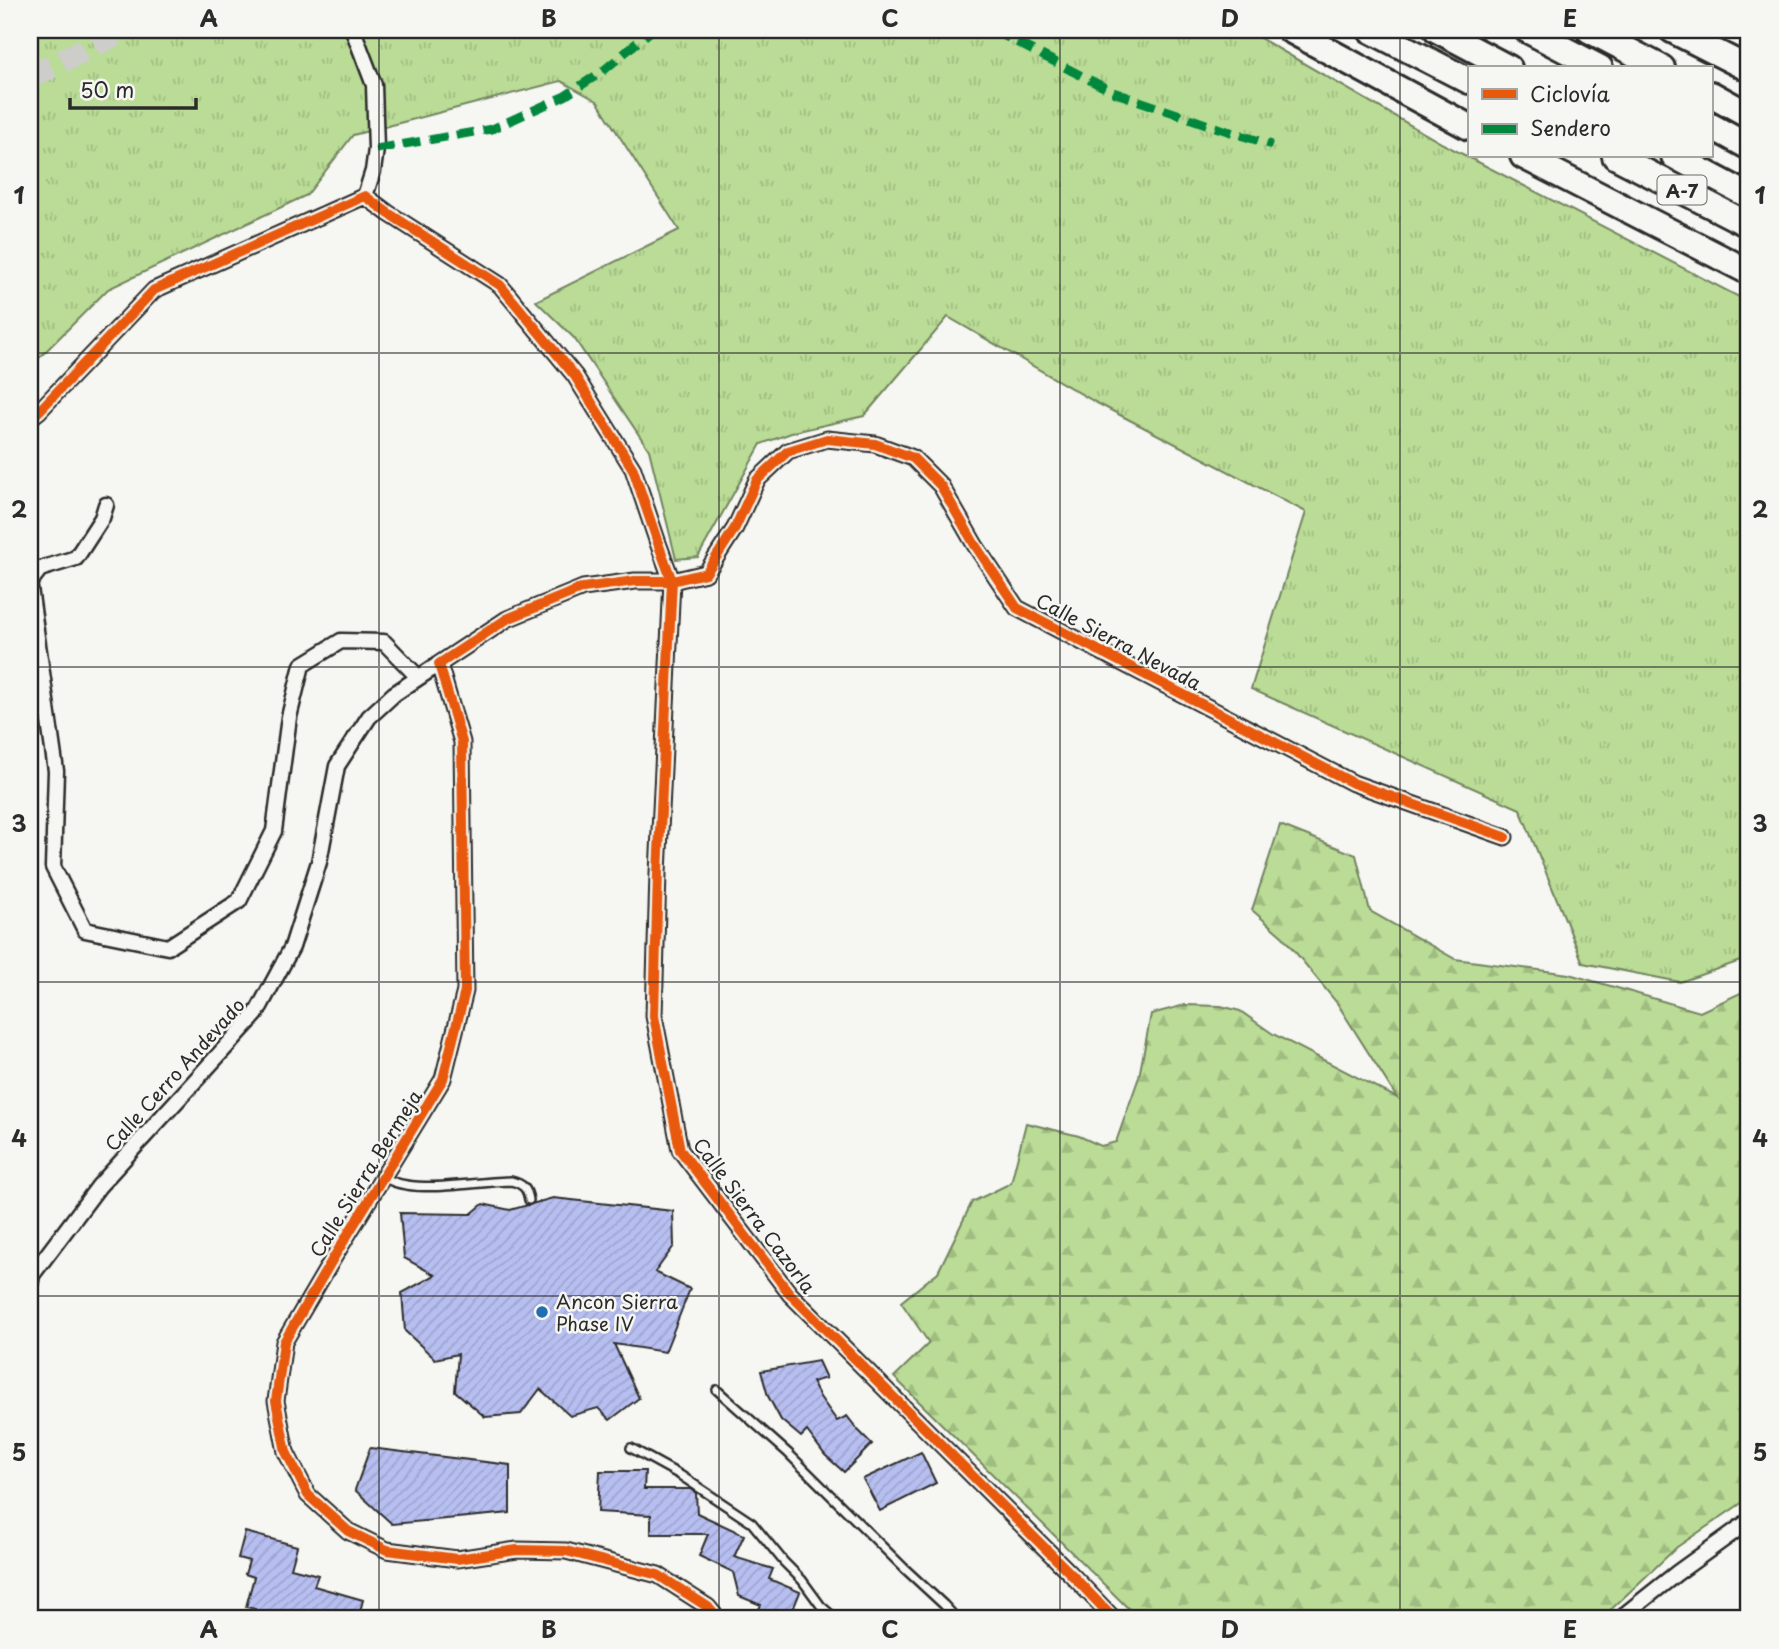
<svg xmlns="http://www.w3.org/2000/svg" width="1779" height="1649" viewBox="0 0 1779 1649" font-family="'Playpen Sans',sans-serif">
  <style>
    .grass { fill: url(#grass-tufts); stroke: #728460; stroke-width: 2 }
    .forest { fill: url(#forest-firs); stroke: #728460; stroke-width: 2 }
    .building { fill: url(#building-hatch); stroke: #2b2b2b; stroke-width: 2 }
    .lines { fill: none; stroke-linecap: round; stroke-linejoin: round }
    .highway-tunnel { stroke: #cdcdca; stroke-width: 24; stroke-dasharray: 24 12; stroke-linecap: butt }
    .lane-casing { stroke: #2b2b2b; stroke-width: 12 }
    .street-casing { stroke: #2b2b2b; stroke-width: 19 }
    .highway-casing { stroke: #2b2b2b; stroke-width: 30 }
    .lane { stroke: #f6f6f2; stroke-width: 7 }
    .street { stroke: #f6f6f2; stroke-width: 14 }
    .highway { stroke: #f6f6f2; stroke-width: 24 }
    .quiet { stroke: #00873e; stroke-width: 9; stroke-dasharray: 18 9; stroke-linecap: butt }
    .cycleway-casing { stroke: #f6f6f2; stroke-width: 15 }
    .cycleway { stroke: #e8590c; stroke-width: 10 }
    .grid { fill: none; stroke: #2b2b2b; stroke-width: 2; stroke-opacity: 0.55 }
    .poi-dot { fill: #1f6fb2; stroke: #f6f6f2; stroke-width: 2.5 }
    .labels { text-anchor: middle; dominant-baseline: central; stroke-width: 5; stroke-linejoin: round; paint-order: stroke }
    .shield { fill: #f6f6f2; stroke: #686867; stroke-width: 2 }
    .shield-label { font-size: 18px; font-weight: bold; fill: #2b2b2b }
    .street-label { font-size: 19px; fill: #2b2b2b; stroke: #f6f6f2 }
    .poi-label { font-size: 19px; fill: #2b2b2b; stroke: #f6f6f2; text-anchor: start }
    .neatline { fill: none; stroke: #2b2b2b; stroke-width: 2.5 }
    .grid-label { font-size: 23px; text-anchor: middle; font-weight: bold; fill: #2b2b2b }
  </style>
  <defs>
    <pattern id="grass-tufts" width="24" height="20" patternUnits="userSpaceOnUse" patternTransform="scale(1.75)"><rect width="24" height="20" fill="#badc96"/><path d="M3 7l-1-3M5 7V3M7 7l1-3M15 17l-1-3M17 17v-4M19 17l1-3" fill="none" stroke="#a0bd81"/></pattern>
    <pattern id="forest-firs" width="22" height="20" patternUnits="userSpaceOnUse" patternTransform="scale(1.75)"><rect width="22" height="20" fill="#badc96"/><path d="M5 1l3.5 6h-7zM16 11l3.5 6h-7z" fill="#a0bd81"/></pattern>
    <pattern id="building-hatch" width="6" height="6" patternUnits="userSpaceOnUse" patternTransform="scale(1.75)"><rect width="6" height="6" fill="#b7bff1"/><path d="M-1 1l2-2M0 6l6-6M5 7l2-2" fill="none" stroke="#9ea4cf"/></pattern>
  </defs>
  <rect width="100%" height="100%" fill="#f6f6f2"/>
  <filter id="ink" filterUnits="userSpaceOnUse"><feTurbulence type="fractalNoise" baseFrequency=".0143" numOctaves="2"/><feDisplacementMap in="SourceGraphic" scale="14" xChannelSelector="R" yChannelSelector="G"/><feConvolveMatrix kernelMatrix="1 2 1 2 8 2 1 2 1" color-interpolation-filters="sRGB"/></filter>
  <g filter="url(#ink)">
    <path class="grass" d="M30 30H1246L1443 144 1749 302V958L1680 982 1583 963 1520 809 1251 689 1306 512 1097 403 948 317 864 416 794 432 761 444 698 557 676 559 649 450 574 338 536 301 679 230 597 101 561 81 353 135 307 195 108 289 30 367Z"/>
    <path class="forest" d="M1280 825 1356 855 1370 911 1455 959 1569 974 1700 1012 1749 989V1498L1677 1547 1601 1619H1139L894 1377 929 1343 901 1302 938 1272 972 1202 1011 1183 1026 1123 1079 1136 1101 1146 1116 1142 1139 1077 1151 1014 1185 1005 1221 1006 1240 1011 1273 1034 1397 1098 1337 1003 1283 937 1252 910Z"/>
    <path class="building" d="M553 1198 673 1211 674 1246 655 1272 690 1289 665 1352 614 1344 639 1398 610 1420 598 1408 570 1416 540 1389 521 1414 485 1417 455 1391 458 1354 435 1359 405 1331 402 1293 435 1275 404 1258 400 1213 471 1214 483 1204 510 1210Z
      M818 1361 826 1378 812 1382 820 1397 837 1421 847 1416 858 1430 872 1444 844 1472 825 1455 807 1431 801 1437 781 1420 768 1396 761 1371Z
      M370 1448 510 1465V1513L392 1524 355 1490Z
      M921 1452 936 1483 880 1511 863 1479Z
      M600 1471H645L644 1489H690L696 1493 697 1513 744 1535 734 1557 773 1569 769 1579 800 1592 794 1607 810 1619H778L759 1609 761 1605 739 1596 733 1572 699 1556 708 1534H651V1515L598 1512Z
      M245 1532 297 1546 291 1568 318 1575 314 1586 363 1600 358 1619H252L255 1609 246 1607 254 1577 245 1574 249 1561 238 1558Z"/>
    <g class="lines">
      <path class="highway-tunnel" d="M30 77 112 36 128 30"/>
      <g class="lane-casing">
        <path id="lane" d="M384 1177C412 1196 476 1181 511 1181 523 1184 527 1188 529 1200
          M717 1390 788 1453 904 1568 944 1605 957 1619
          M631 1448 680 1475 752 1523 784 1562 802 1580 821 1606 836 1619"/>
      </g>
      <g class="street-casing">
        <path id="street" d="M353 30 374 85 376 149 373 171 365 196
          M30 418 39 411 154 290 365 196 388 213 500 285 575 376 633 469 658 543 672 581 658 873 654 1016 680 1150 790 1294 1070 1573 1114 1619
          M30 582 40 569 76 558 102 518 106 505
          M30 588 56 771 53 867 85 930 168 947 239 901 274 831 289 717 302 665 341 641 384 642 418 677
          M30 1286 32 1275 99 1186 256 1014 292 947 319 862 337 766 369 717 394 694 439 664
          M718 1619 708 1607 658 1575 566 1551 517 1550 457 1559 387 1550 348 1531 308 1495 286 1452 276 1401 284 1342 334 1257 443 1079 465 991 462 742 439 664 507 619 583 588 635 581H672L706 573 735 528 757 480 788 451 827 439 875 444 913 458 941 486 975 545 1017 608 1353 783 1505 837
          M1622 1619 1628 1612 1677 1573 1749 1521"/>
      </g>
      <g class="highway-casing">
        <path id="highway" d="M1290 30 1469 127
          M1370 30 1469 81
          M1437 30 1509 68
          M1527 30 1600 68
          M1589 30 1662 68
          M1672 30 1749 69
          M1711 94 1749 115
          M1711 126 1749 147
          M1523 156 1749 272
          M1615 156 1749 225
          M1674 156 1749 196"/>
      </g>
      <use href="#lane" class="lane"/>
      <use href="#street" class="street"/>
      <use href="#highway" class="highway"/>
      <path class="quiet" d="M993 30 1113 92 1212 126 1272 145
        M376 149 492 129 565 96 603 71 652 30"/>
      <g class="cycleway-casing">
        <path id="cycleway" d="M30 418 39 411 154 290 365 196 388 213 500 285 575 376 633 469 658 543 672 581 658 873 654 1016 680 1150 790 1294 1070 1573 1114 1619
          M718 1619 708 1607 658 1575 566 1551 517 1550 457 1559 387 1550 348 1531 308 1495 286 1452 276 1401 284 1342 334 1257 443 1079 465 991 462 742 439 664 507 619 583 588 635 581H672L706 573 735 528 757 480 788 451 827 439 875 444 913 458 941 486 975 545 1017 608 1353 783 1505 837"/>
      </g>
      <use href="#cycleway" class="cycleway"/>
    </g>
  </g>
  <path class="grid" d="M379 30V1619M719 30V1619M1060 30V1619M1400 30V1619M30 353H1749M30 667H1749M30 982H1749M30 1296H1749"/>
  <circle class="poi-dot" cx="542" cy="1312" r="7"/>
  <g class="labels">
    <rect class="shield" x="1657.5" y="175.5" width="49" height="29" rx="5"/>
    <g class="shield-label">
      <text x="1682" y="190">A-7</text>
    </g>
    <g class="street-label">
      <text transform="translate(1119 641) rotate(28)">Calle Sierra Nevada</text>
      <text transform="translate(174 1074) rotate(-48)">Calle Cerro Andevado</text>
      <text transform="translate(365 1173) rotate(-58)">Calle Sierra Bermeja</text>
      <text transform="translate(755 1215) rotate(53)">Calle Sierra Cazorla</text>
    </g>
    <g class="poi-label">
      <text x="556" y="1301">Ancon Sierra<tspan x="556" dy="22">Phase IV</tspan></text>
    </g>
  </g>
  <rect width="1779" height="1649" fill="none" stroke="#f6f6f2" stroke-width="77"/>
  <rect x="1468" y="66" width="245" height="91" fill="#f6f6f2" stroke="#a5a5a2" stroke-width="2"/>
  <rect x="1482" y="89" width="35" height="10" fill="#e8590c" stroke="#a5a5a2" stroke-width="2"/>
  <text x="1530" y="102" font-size="21" fill="#2b2b2b">Ciclovía</text>
  <rect x="1482" y="124" width="35" height="10" fill="#00873e" stroke="#a5a5a2" stroke-width="2"/>
  <text x="1530" y="136" font-size="21" fill="#2b2b2b">Sendero</text>
  <path d="M70 98v10h126v-10" fill="none" stroke="#2b2b2b" stroke-width="3.5"/>
  <text x="80" y="98" font-size="21" fill="#2b2b2b" stroke="#f6f6f2" stroke-width="5" paint-order="stroke">50 m</text>
  <rect x="38" y="38" width="1702" height="1572" class="neatline"/>
  <g class="grid-label">
    <text x="209" y="27">A</text>
    <text x="549" y="27">B</text>
    <text x="890" y="27">C</text>
    <text x="1230" y="27">D</text>
    <text x="1570" y="27">E</text>
    <text x="19" y="204">1</text>
    <text x="1760" y="204">1</text>
    <text x="19" y="518">2</text>
    <text x="1760" y="518">2</text>
    <text x="19" y="832">3</text>
    <text x="1760" y="832">3</text>
    <text x="19" y="1147">4</text>
    <text x="1760" y="1147">4</text>
    <text x="19" y="1461">5</text>
    <text x="1760" y="1461">5</text>
    <text x="209" y="1638">A</text>
    <text x="549" y="1638">B</text>
    <text x="890" y="1638">C</text>
    <text x="1230" y="1638">D</text>
    <text x="1570" y="1638">E</text>
  </g>
</svg>
